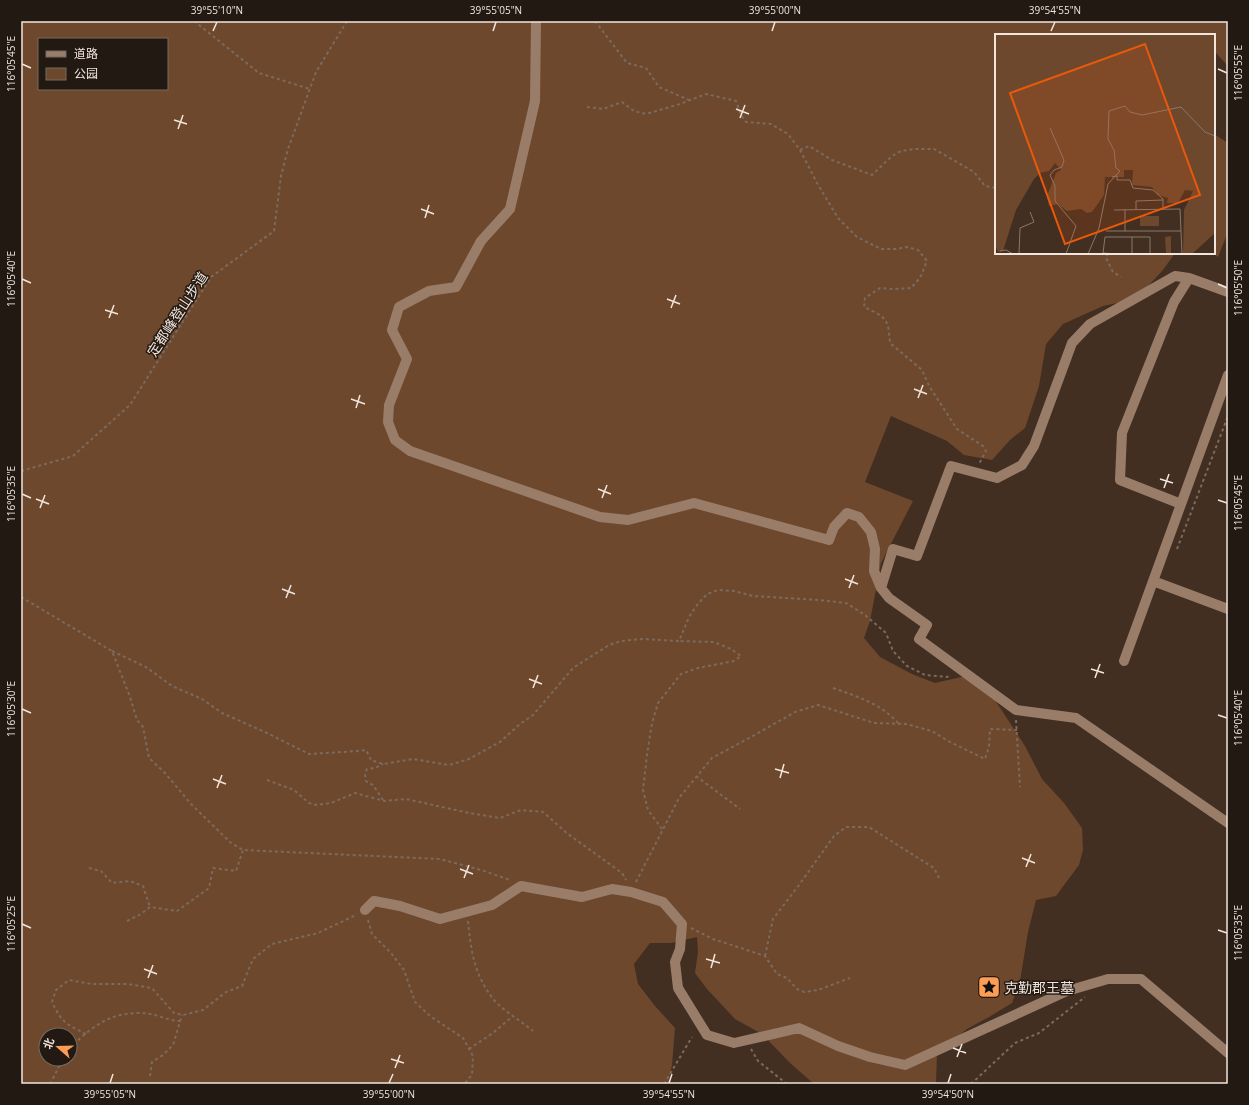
<svg xmlns="http://www.w3.org/2000/svg" width="1249" height="1105" viewBox="0 0 1249 1105" font-family="'Open Sans','Noto Sans SC',sans-serif">
  <style>
    .green { fill: #6e482d; fill-rule: evenodd }
    .lines { fill: none; stroke-linecap: round; stroke-linejoin: round }
    .path { stroke: #7b6a5e; stroke-width: 2; stroke-dasharray: 3 3; stroke-linecap: butt }
    .minor { stroke: #9a7d69; stroke-width: 10 }
    .ticks { fill: none; stroke: #f2e5dc; stroke-width: 1.5 }
    .labels { text-anchor: middle; dominant-baseline: central; stroke-width: 3; stroke-linejoin: round; paint-order: stroke }
    .street-label { font-size: 14px; fill: #f2e5dc; stroke: #221913 }
    .poi-label { font-size: 14px; fill: #f2e5dc; stroke: #221913; text-anchor: start }
    .inset-road { fill: none; stroke: #88786c; stroke-width: 1 }
    .view { fill: #e8590c; fill-opacity: 0.15; stroke: #e8590c; stroke-width: 2 }
    .inset-edge { fill: none; stroke: #f2e5dc; stroke-width: 2 }
    .neatline { fill: none; stroke: #f2e5dc; stroke-width: 1.5 }
    .ticks-label { font-size: 10px; text-anchor: middle; fill: #f2e5dc }
  </style>
  <rect width="100%" height="100%" fill="#422f21"/>
  <path class="green" d="M21 21H1228V66L1214 51V35H996V253H1175L1163 270 1136 299 1103 306 1063 324 1046 344 1039 386 1025 428 1010 440 992 460 964 455 947 441 891 416 865 482 913 501 881 563 870 621 864 638 880 657 912 674 935 683 970 675 991 694 1025 746 1042 779 1064 803 1082 828 1083 850 1079 865 1056 896 1036 900 1028 932 1020 981 1012 1003 989 1017 967 1029 937 1053 936 1084H814L790 1063 762 1034 735 1019 707 989 695 973 698 952 697 937 671 943H650L634 964 638 984 655 1006 675 1028 672 1065 668 1084H21ZM39 39H167V89H39ZM46 1035H70V1059H46Z
    M1214 134 1228 143V232L1218 257 1213 253H1214Z"/>
  <g class="lines">
    <path class="path" d="M194 21 259 73 310 89
      M595 21 627 63 646 68 659 87 689 100
      M587 107 603 109 622 102 634 111 646 114 680 104 706 94 736 101 741 115 746 122 771 124 788 134 800 150 817 183 838 218 857 237 881 249H896L907 247 918 250 927 261 920 278 911 288 894 289 880 288 865 298 864 307C887 318 888 318 890 343L922 370 929 386 957 429 983 446 986 451 979 464
      M800 150 809 146 832 160 872 175 892 156 901 151 914 149H934L974 172 985 186 996 188
      M1108 253 1106 258 1113 272 1121 277
      M21 471 73 456 130 405 211 277 274 231 281 176 288 149 316 72 347 21
      M1177 549 1228 416
      M21 597 112 651 130 697 137 720 143 727 149 758 165 773 191 804 231 843 243 850 440 859 481 870 510 880
      M112 651 146 667 172 686 202 699 222 713 267 733 309 754 359 751 366 750 371 760 383 764 413 759 449 765 469 759 500 742 520 724 533 715 573 668 609 645 621 641 642 639 679 641 689 617 697 605 707 594 718 590 734 591 753 596 819 600 846 603 865 615 886 633 893 651 907 666 925 675 947 677 950 675
      M833 688C858 697 880 703 898 723
      M1016 720 1020 787
      M696 776 740 809
      M267 780 294 790 309 803 316 805 331 803 355 793 384 801 406 799 469 813 500 818 521 810 543 812 568 834 622 873 626 880
      M383 800 373 785 366 781 365 774 367 769 375 768 383 764
      M662 829 648 810 643 790 647 755 652 723 658 703 681 674 698 668 734 661 741 656 731 649 714 642 679 641
      M89 868 101 871 112 883 130 881 143 886 150 907
      M636 882 679 798 712 758 753 736 795 712 818 705 874 723 906 724 932 731 948 741 985 759 989 747 990 729 1017 730
      M368 920 372 934 391 953 404 970 415 1002 430 1016 463 1038 473 1056 472 1075 464 1084
      M127 921 141 914 150 907 177 911 209 888 213 868 236 871 243 850
      M468 921C471 951 474 975 494 1000 505 1012 521 1021 533 1031
      M691 928 713 939 765 956 777 974 787 978 797 989 804 992 818 990 850 978
      M765 956 773 919 799 885 834 836 846 827H869L934 868 939 878
      M86 1034C66 1024 62 1023 52 1002L56 990 69 980 91 984H127L152 988 174 1013 183 1015 203 1010 226 992 242 986 253 959 272 944 318 933 356 915
      M70 1049C77 1039 99 1022 111 1018 123 1013 138 1012 151 1014 161 1016 170 1021 180 1021
      M469 1049 493 1033 513 1016
      M751 1049 758 1061 787 1084
      M150 1076 152 1062 163 1055 173 1045 182 1015
      M50 1084 63 1059
      M664 1084 692 1037
      M971 1084 1015 1043 1039 1033 1085 997"/>
    <path class="minor" d="M536 21 535 101 510 209 481 241 456 287 429 291 399 307 392 330 407 359 389 405 388 422 395 440 410 451 600 517 628 520 694 503 829 540 834 527 847 513 859 517 871 532 875 549 874 571 881 588 889 598 927 625 919 639 1016 710 1076 718 1228 823
      M1181 504 1120 480 1122 433 1174 302 1189 278
      M1153 581 1228 609
      M881 588 893 549 917 556 951 466 997 478 1022 465 1034 446 1072 343 1090 324 1175 276 1189 278 1228 292
      M1124 661 1228 375
      M365 910 374 901 400 906 440 919 492 905 521 886 582 897 612 889 631 892 663 902 682 924 680 949 675 962 678 988 707 1035 734 1043 799 1028 838 1046 870 1057 905 1065 1067 991 1108 979H1141L1228 1053"/>
  </g>
  <path class="ticks" d="M213 31 217 22M493 31 496 22M772 31 775 22M1051 31 1055 22M22 64 31 68M1218 69 1227 73M736 109 749 114M740 118 745 105M174 120 187 124M178 129 183 115M421 209 434 214M425 218 429 205M22 279 31 283M1218 284 1227 288M667 299 680 304M671 308 676 295M105 310 118 314M109 318 114 305M914 389 927 394M918 398 923 385M351 399 365 404M356 408 360 395M1160 479 1173 483M1164 488 1169 474M598 489 611 494M22 494 31 498M602 498 607 485M36 499 49 504M1218 500 1227 503M40 508 45 495M845 579 858 584M849 588 854 575M282 589 295 594M286 598 291 585M1091 669 1104 673M1095 678 1100 664M529 679 542 684M533 688 538 675M22 709 31 713M1218 715 1227 718M775 769 789 773M780 778 784 764M213 779 226 784M217 788 222 775M1022 858 1035 863M1026 867 1031 854M460 869 473 874M464 878 469 865M22 924 31 928M1218 930 1227 933M706 959 720 963M711 968 715 954M144 969 157 974M148 978 153 965M953 1048 966 1053M957 1057 962 1044M391 1059 404 1063M395 1068 400 1055M110 1083 113 1074M389 1083 393 1074M669 1083 672 1074M948 1083 951 1074"/>
  <defs>
    <g id="sight-square" transform="scale(1.15)"><rect x="-9" y="-9" width="18" height="18" rx="4" fill="#fc9d53" stroke="#221913"/><path d="M0-6L1.8-2.2L6-1.7L2.9 1.2L3.7 5.4L0 3.3L-3.7 5.4L-2.9 1.2L-6-1.7L-1.8-2.2Z" fill="#111"/></g>
  </defs>
  <g fill-rule="evenodd">
    <use href="#sight-square" x="989" y="987"/>
  </g>
  <g class="labels">
    <g class="street-label">
      <text transform="translate(177 314) rotate(-57)">定都峰登山步道</text>
    </g>
    <g class="poi-label">
      <text x="1004" y="987">克勤郡王墓</text>
    </g>
  </g>
  <g transform="translate(995 34)">
    <rect width="220" height="220" fill="#422f21"/>
    <path d="M0 0H220V199L197 220H188L189 176 198 157 190 156 183 169H172L173 164 163 161 157 153 137 151 138 136H129V143H110L109 161 97 178 92 179 86 175 72 177 63 170 54 172 52 162 61 139 66 136 60 129 54 137 45 139 39 145 21 176 8 217 3 218 0 211ZM145 182H164V192H145ZM176 202V220L171 219 170 203Z" fill="#6e482d"/>
    <path class="inset-road" d="M55 94 69 126 67 133 59 136 55 141 60 152V167L81 192 71 220M117 143 122 142V146H135L138 154 158 156 168 165V175M141 175V167L168 166M119 176 185 175 187 220M111 197H186M130 197V175M137 203V220M5 217 11 216 18 220M24 220 25 194 39 188 35 178M93 220 104 194 113 150 125 137 121 134 119 116 113 105 114 77 130 72 135 78 147 81 186 73 210 98 220 102M124 220 108 219 110 203H155V220"/>
    <path class="view" d="M150 10 205 161 70 210 15 59Z"/>
    <rect width="220" height="220" class="inset-edge"/>
  </g>
  <rect width="1249" height="1105" fill="none" stroke="#221913" stroke-width="44"/>
  <rect x="38" y="38" width="130" height="52" fill="#221913" stroke="#756b63"/>
  <rect x="46" y="51" width="20" height="6" fill="#9a7d69" stroke="#756b63"/>
  <text x="74" y="58" font-size="12" fill="#f2e5dc">道路</text>
  <rect x="46" y="68" width="20" height="12" fill="#6e482d" stroke="#756b63"/>
  <text x="74" y="78" font-size="12" fill="#f2e5dc">公园</text>
  <g transform="translate(58 1047) rotate(290)"><circle r="19" fill="#221913" stroke="#756b63"/>
  <path d="M0-3L7 15L0 10L-7 15Z" fill="#fc9d53"/>
  <text y="-6" font-size="11" font-weight="bold" text-anchor="middle" fill="#f2e5dc">北</text>
  </g>
  <rect x="22" y="22" width="1205" height="1061" class="neatline"/>
  <g class="ticks-label">
    <text x="217" y="14">39°55'10"N</text>
    <text x="496" y="14">39°55'05"N</text>
    <text x="775" y="14">39°55'00"N</text>
    <text x="1055" y="14">39°54'55"N</text>
    <text transform="translate(11 64) rotate(-90)" y="4">116°05'45"E</text>
    <text transform="translate(1238 73) rotate(-90)" y="4">116°05'55"E</text>
    <text transform="translate(11 279) rotate(-90)" y="4">116°05'40"E</text>
    <text transform="translate(1238 288) rotate(-90)" y="4">116°05'50"E</text>
    <text transform="translate(11 494) rotate(-90)" y="4">116°05'35"E</text>
    <text transform="translate(1238 503) rotate(-90)" y="4">116°05'45"E</text>
    <text transform="translate(11 709) rotate(-90)" y="4">116°05'30"E</text>
    <text transform="translate(1238 718) rotate(-90)" y="4">116°05'40"E</text>
    <text transform="translate(11 924) rotate(-90)" y="4">116°05'25"E</text>
    <text transform="translate(1238 933) rotate(-90)" y="4">116°05'35"E</text>
    <text x="110" y="1098">39°55'05"N</text>
    <text x="389" y="1098">39°55'00"N</text>
    <text x="669" y="1098">39°54'55"N</text>
    <text x="948" y="1098">39°54'50"N</text>
  </g>
</svg>
